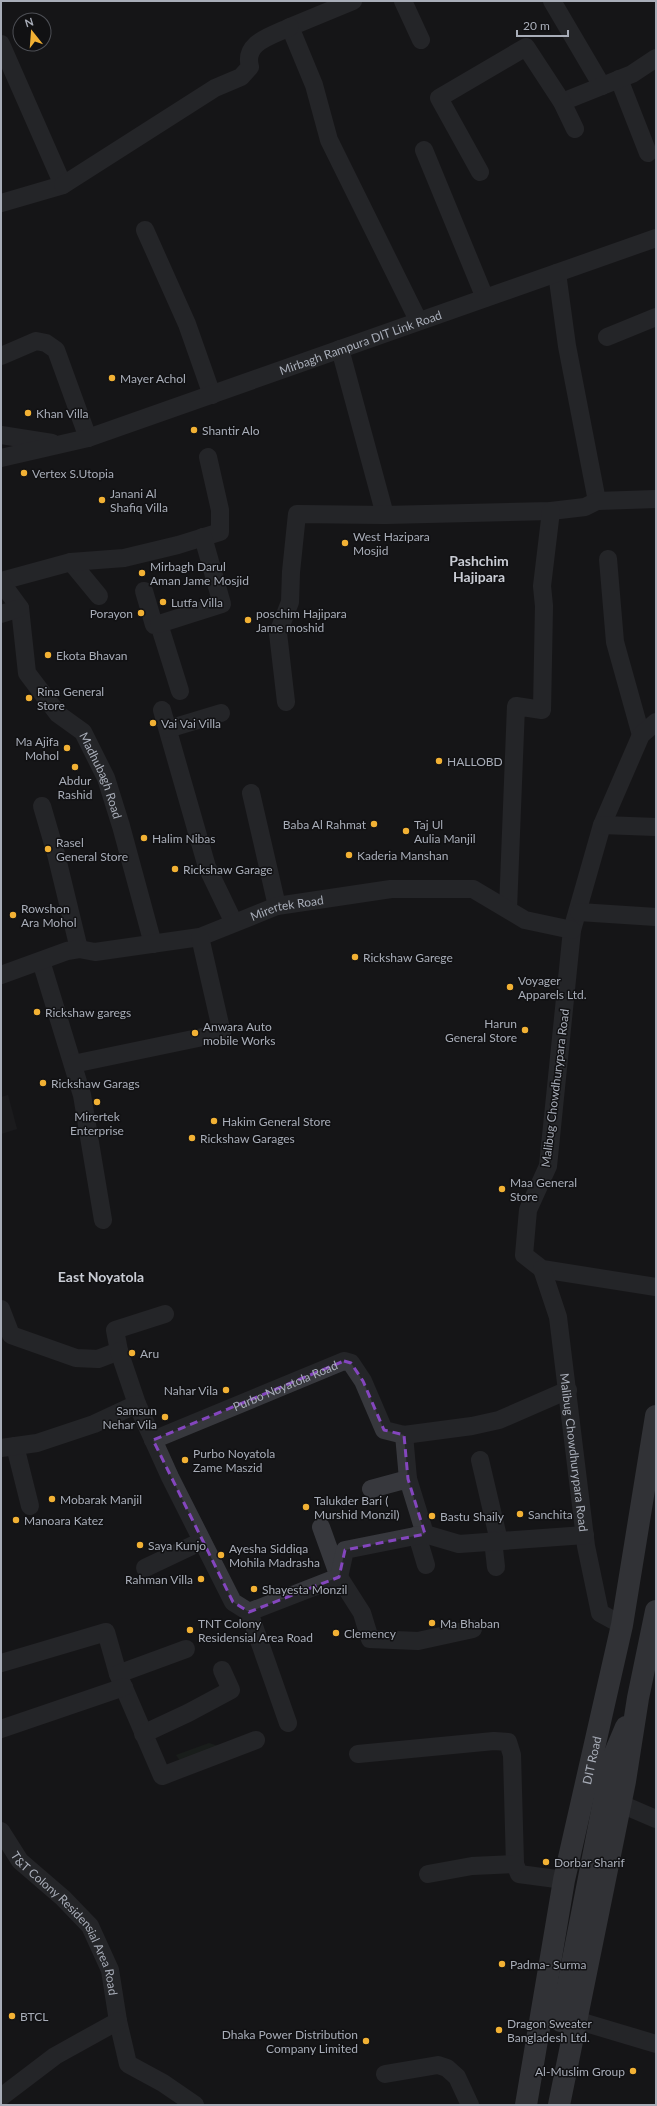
<svg xmlns="http://www.w3.org/2000/svg" width="657" height="2106" viewBox="0 0 657 2106" font-family="Lato,sans-serif">
  <style>
    .built { fill: #222225 }
    .green { fill: #1e261f }
    .lines { fill: none; stroke-linecap: round; stroke-linejoin: round }
    .minor { stroke: #37383d; stroke-width: 18 }
    .major { stroke: #53555c; stroke-width: 22 }
    .marked { fill: none; stroke: #8446be; stroke-width: 3; stroke-dasharray: 8 5; stroke-linejoin: round }
    .poi-dot { fill: #f2b134; stroke: #111113; stroke-width: 1.5 }
    .labels { text-anchor: middle; dominant-baseline: central; stroke-width: 3; stroke-linejoin: round; paint-order: stroke }
    .street-label { font-size: 12px; fill: #a8adb8; stroke: #111113 }
    .poi-label { font-size: 12px; fill: #a8adb8; stroke: #111113; text-anchor: start }
    .quarter-label { font-size: 14px; font-weight: bold; fill: #c9ccd4; stroke: #111113 }
  </style>
  <rect width="100%" height="100%" fill="#161618"/>
  <path class="built" d="M8 1095 17 1129 1 1134V1097Z"/>
  <path class="green" d="M209 1743 224 1748 181 1762 176 1755Z"/>
  <g class="lines">
    <g class="minor">
      <path d="M353 1 290 27 314 85 329 140 418 320"/>
      <path d="M403 1 421 40"/>
      <path d="M552 1 602 86"/>
      <path d="M1 44 63 185 1 203"/>
      <path d="M619 79 648 153"/>
      <path d="M562 102 632 74 656 58"/>
      <path d="M424 150 485 298"/>
      <path d="M480 172 439 98 526 47 562 102 575 129"/>
      <path d="M63 185 215 88 241 77 250 67C243 42 272 36 290 27"/>
      <path d="M145 230 187 324 212 395"/>
      <path d="M557 273 567 346 597 501"/>
      <path d="M607 337 656 317"/>
      <path d="M340 349 385 515"/>
      <path d="M1 356 36 341 46 343 56 350 88 438"/>
      <path d="M1 435 52 443"/>
      <path id="s1" d="M1 458 88 438 656 238"/>
      <path d="M608 559 615 642 641 735"/>
      <path d="M71 562 99 596"/>
      <path d="M1 581 71 562 124 558 178 545 220 532V510L208 457"/>
      <path id="s2" d="M1 582 20 608 27 673 58 714 83 732 106 778 121 826 153 944"/>
      <path d="M144 591 154 625 159 624 180 691"/>
      <path d="M1 614 20 608"/>
      <path d="M159 624 222 604 203 537"/>
      <path d="M286 702 278 633 290 602 291 572 297 514 385 515 551 511 585 507 597 501 656 499"/>
      <path d="M162 710 207 867 234 923"/>
      <path d="M656 722 641 735 602 825 572 930 548 1166 528 1210 524 1255 542 1269 656 1287"/>
      <path d="M168 729 221 713"/>
      <path d="M251 793 277 906"/>
      <path d="M42 806 56 854 79 949"/>
      <path d="M602 825 656 827"/>
      <path d="M508 909 516 706 542 710 544 606 542 586 551 511"/>
      <path d="M579 912 656 917"/>
      <path d="M41 961 82 1095 103 1220"/>
      <path id="s3" d="M1 975 67 951 79 949 95 952 200 937 277 906 391 889H473L525 920 572 930"/>
      <path d="M73 1064 222 1033 200 937"/>
      <path id="s4" d="M542 1269 558 1317 586 1546 600 1613 622 1625"/>
      <path d="M1 1309 11 1335 76 1358 98 1359 119 1351 115 1330 165 1314"/>
      <path d="M119 1351 137 1404"/>
      <path d="M404 1435 408 1479"/>
      <path id="s5" d="M153 1440 344 1361 351 1363 363 1381 384 1430 404 1435 472 1426 499 1420 568 1390"/>
      <path d="M15 1446 30 1506"/>
      <path d="M1 1448 37 1443 94 1424 137 1404 170 1477 233 1602 249 1612 288 1723"/>
      <path d="M480 1460 499 1541"/>
      <path d="M371 1489 408 1479 425 1534"/>
      <path d="M321 1527 339 1577 362 1613 370 1639 418 1641 473 1629"/>
      <path d="M417 1535 426 1565"/>
      <path d="M493 1540 496 1567"/>
      <path d="M145 1568 202 1541"/>
      <path d="M249 1612 339 1577 345 1550 425 1534 459 1544 585 1535"/>
      <path d="M1 1663 106 1632 118 1674 162 1776 256 1740"/>
      <path d="M118 1674 186 1649"/>
      <path d="M1 1729 124 1687"/>
      <path d="M143 1734 188 1713 231 1690 222 1670"/>
      <path d="M358 1754 494 1741 508 1742 512 1755 515 1864 519 1874 564 1880"/>
      <path d="M608 1802 621 1804 656 1819"/>
      <path id="s6" d="M1 1831 20 1861 63 1898 90 1926 110 1970 118 2021 128 2064 163 2083 195 2105"/>
      <path d="M428 1874 472 1866 515 1864"/>
      <path d="M576 2020 656 2044"/>
      <path d="M385 2074 438 2065 447 2068 457 2077 470 2105"/>
      <path d="M1 2097 55 2056 118 2021"/>
    </g>
    <g class="major">
      <path d="M561 2021 612 1760 626 1727"/>
      <path id="s7" d="M526 2105 564 1880 622 1625 656 1416"/>
      <path d="M559 2105 625 1781 638 1698 656 1611"/>
    </g>
  </g>
  <path d="M0 0H657V2106H0ZM344 1361 351 1363 363 1381 384 1430 404 1435 408 1479 425 1534 345 1550 339 1577 249 1612 233 1602 153 1440Z" fill="#161618" fill-opacity=".55" fill-rule="evenodd"/>
  <path class="marked" d="M344 1361 351 1363 363 1381 384 1430 404 1435 408 1479 425 1534 345 1550 339 1577 249 1612 233 1602 153 1440Z"/>
  <g class="poi-dot">
    <circle cx="112" cy="378" r="4"/>
    <circle cx="28" cy="413" r="4"/>
    <circle cx="194" cy="430" r="4"/>
    <circle cx="24" cy="473" r="4"/>
    <circle cx="102" cy="500" r="4"/>
    <circle cx="345" cy="543" r="4"/>
    <circle cx="142" cy="573" r="4"/>
    <circle cx="163" cy="602" r="4"/>
    <circle cx="141" cy="613" r="4"/>
    <circle cx="248" cy="620" r="4"/>
    <circle cx="48" cy="655" r="4"/>
    <circle cx="29" cy="698" r="4"/>
    <circle cx="153" cy="723" r="4"/>
    <circle cx="67" cy="748" r="4"/>
    <circle cx="439" cy="761" r="4"/>
    <circle cx="75" cy="767" r="4"/>
    <circle cx="374" cy="824" r="4"/>
    <circle cx="406" cy="831" r="4"/>
    <circle cx="144" cy="838" r="4"/>
    <circle cx="48" cy="849" r="4"/>
    <circle cx="349" cy="855" r="4"/>
    <circle cx="175" cy="869" r="4"/>
    <circle cx="13" cy="915" r="4"/>
    <circle cx="355" cy="957" r="4"/>
    <circle cx="510" cy="987" r="4"/>
    <circle cx="37" cy="1012" r="4"/>
    <circle cx="525" cy="1030" r="4"/>
    <circle cx="195" cy="1033" r="4"/>
    <circle cx="43" cy="1083" r="4"/>
    <circle cx="97" cy="1102" r="4"/>
    <circle cx="214" cy="1121" r="4"/>
    <circle cx="192" cy="1138" r="4"/>
    <circle cx="502" cy="1189" r="4"/>
    <circle cx="132" cy="1353" r="4"/>
    <circle cx="226" cy="1390" r="4"/>
    <circle cx="165" cy="1417" r="4"/>
    <circle cx="185" cy="1460" r="4"/>
    <circle cx="52" cy="1499" r="4"/>
    <circle cx="306" cy="1507" r="4"/>
    <circle cx="520" cy="1514" r="4"/>
    <circle cx="432" cy="1516" r="4"/>
    <circle cx="16" cy="1520" r="4"/>
    <circle cx="140" cy="1545" r="4"/>
    <circle cx="221" cy="1555" r="4"/>
    <circle cx="201" cy="1579" r="4"/>
    <circle cx="254" cy="1589" r="4"/>
    <circle cx="432" cy="1623" r="4"/>
    <circle cx="190" cy="1630" r="4"/>
    <circle cx="336" cy="1633" r="4"/>
    <circle cx="546" cy="1862" r="4"/>
    <circle cx="502" cy="1964" r="4"/>
    <circle cx="12" cy="2016" r="4"/>
    <circle cx="499" cy="2030" r="4"/>
    <circle cx="366" cy="2041" r="4"/>
    <circle cx="633" cy="2071" r="4"/>
  </g>
  <g class="labels">
    <g class="street-label">
      <text stroke="none"><textPath href="#s1" startOffset="378">Mirbagh Rampura DIT Link Road</textPath></text>
      <text stroke="none"><textPath href="#s2" startOffset="227">Madhubagh Road</textPath></text>
      <text stroke="none"><textPath href="#s3" startOffset="297">Mirertek Road</textPath></text>
      <text transform="translate(555 1088) rotate(-83)">Malibug Chowdhurypara Road</text>
      <text stroke="none"><textPath href="#s5" startOffset="143">Purbo Noyatola Road</textPath></text>
      <text stroke="none"><textPath href="#s4" startOffset="187">Malibug Chowdhurypara Road</textPath></text>
      <text stroke="none"><textPath href="#s7" startOffset="351">DIT Road</textPath></text>
      <text stroke="none"><textPath href="#s6" startOffset="115">T&amp;T Colony Residensial Area Road</textPath></text>
    </g>
    <g class="poi-label">
      <text x="120" y="378">Mayer Achol</text>
      <text x="36" y="413">Khan Villa</text>
      <text x="202" y="430">Shantir Alo</text>
      <text x="32" y="473">Vertex S.Utopia</text>
      <text x="110" y="493">Janani Al<tspan x="110" dy="14">Shafiq Villa</tspan></text>
      <text x="353" y="536">West Hazipara<tspan x="353" dy="14">Mosjid</tspan></text>
      <text x="150" y="566">Mirbagh Darul<tspan x="150" dy="14">Aman Jame Mosjid</tspan></text>
      <text x="171" y="602">Lutfa Villa</text>
      <text x="133" y="613" text-anchor="end">Porayon</text>
      <text x="256" y="613">poschim Hajipara<tspan x="256" dy="14">Jame moshid</tspan></text>
      <text x="56" y="655">Ekota Bhavan</text>
      <text x="37" y="691">Rina General<tspan x="37" dy="14">Store</tspan></text>
      <text x="161" y="723">Vai Vai Villa</text>
      <text x="59" y="741" text-anchor="end">Ma Ajifa<tspan x="59" dy="14">Mohol</tspan></text>
      <text x="447" y="761">HALLOBD</text>
      <text x="75" y="780" text-anchor="middle">Abdur<tspan x="75" dy="14">Rashid</tspan></text>
      <text x="366" y="824" text-anchor="end">Baba Al Rahmat</text>
      <text x="414" y="824">Taj Ul<tspan x="414" dy="14">Aulia Manjil</tspan></text>
      <text x="152" y="838">Halim Nibas</text>
      <text x="56" y="842">Rasel<tspan x="56" dy="14">General Store</tspan></text>
      <text x="357" y="855">Kaderia Manshan</text>
      <text x="183" y="869">Rickshaw Garage</text>
      <text x="21" y="908">Rowshon<tspan x="21" dy="14">Ara Mohol</tspan></text>
      <text x="363" y="957">Rickshaw Garege</text>
      <text x="518" y="980">Voyager<tspan x="518" dy="14">Apparels Ltd.</tspan></text>
      <text x="45" y="1012">Rickshaw garegs</text>
      <text x="517" y="1023" text-anchor="end">Harun<tspan x="517" dy="14">General Store</tspan></text>
      <text x="203" y="1026">Anwara Auto<tspan x="203" dy="14">mobile Works</tspan></text>
      <text x="51" y="1083">Rickshaw Garags</text>
      <text x="97" y="1116" text-anchor="middle">Mirertek<tspan x="97" dy="14">Enterprise</tspan></text>
      <text x="222" y="1121">Hakim General Store</text>
      <text x="200" y="1138">Rickshaw Garages</text>
      <text x="510" y="1182">Maa General<tspan x="510" dy="14">Store</tspan></text>
      <text x="140" y="1353">Aru</text>
      <text x="218" y="1390" text-anchor="end">Nahar Vila</text>
      <text x="157" y="1410" text-anchor="end">Samsun<tspan x="157" dy="14">Nehar Vila</tspan></text>
      <text x="193" y="1453">Purbo Noyatola<tspan x="193" dy="14">Zame Maszid</tspan></text>
      <text x="60" y="1499">Mobarak Manjil</text>
      <text x="314" y="1500">Talukder Bari (<tspan x="314" dy="14">Murshid Monzil)</tspan></text>
      <text x="528" y="1514">Sanchita</text>
      <text x="440" y="1516">Bastu Shaily</text>
      <text x="24" y="1520">Manoara Katez</text>
      <text x="148" y="1545">Saya Kunjo</text>
      <text x="229" y="1548">Ayesha Siddiqa<tspan x="229" dy="14">Mohila Madrasha</tspan></text>
      <text x="193" y="1579" text-anchor="end">Rahman Villa</text>
      <text x="262" y="1589">Shayesta Monzil</text>
      <text x="198" y="1623">TNT Colony<tspan x="198" dy="14">Residensial Area Road</tspan></text>
      <text x="440" y="1623">Ma Bhaban</text>
      <text x="344" y="1633">Clemency</text>
      <text x="554" y="1862">Dorbar Sharif</text>
      <text x="510" y="1964">Padma- Surma</text>
      <text x="20" y="2016">BTCL</text>
      <text x="507" y="2023">Dragon Sweater<tspan x="507" dy="14">Bangladesh Ltd.</tspan></text>
      <text x="358" y="2034" text-anchor="end">Dhaka Power Distribution<tspan x="358" dy="14">Company Limited</tspan></text>
      <text x="625" y="2071" text-anchor="end">Al-Muslim Group</text>
    </g>
    <g class="quarter-label">
      <text x="479" y="560">Pashchim<tspan x="479" dy="16">Hajipara</tspan></text>
      <text x="101" y="1276">East Noyatola</text>
    </g>
  </g>
  <rect width="657" height="2106" fill="none" stroke="#a8adb8" stroke-width="4"/>
  <g transform="translate(32 32) rotate(343)"><circle r="19" fill="#111113" stroke="#4d4f55"/>
  <path d="M0-3L7 15L0 10L-7 15Z" fill="#f2b134"/>
  <text y="-6" font-size="11" font-weight="bold" text-anchor="middle" fill="#a8adb8">N</text>
  </g>
  <path d="M517 30v6h51v-6" fill="none" stroke="#a8adb8" stroke-width="2"/>
  <text x="523" y="30" font-size="12" fill="#a8adb8" stroke="#111113" stroke-width="3" paint-order="stroke">20 m</text>
</svg>
